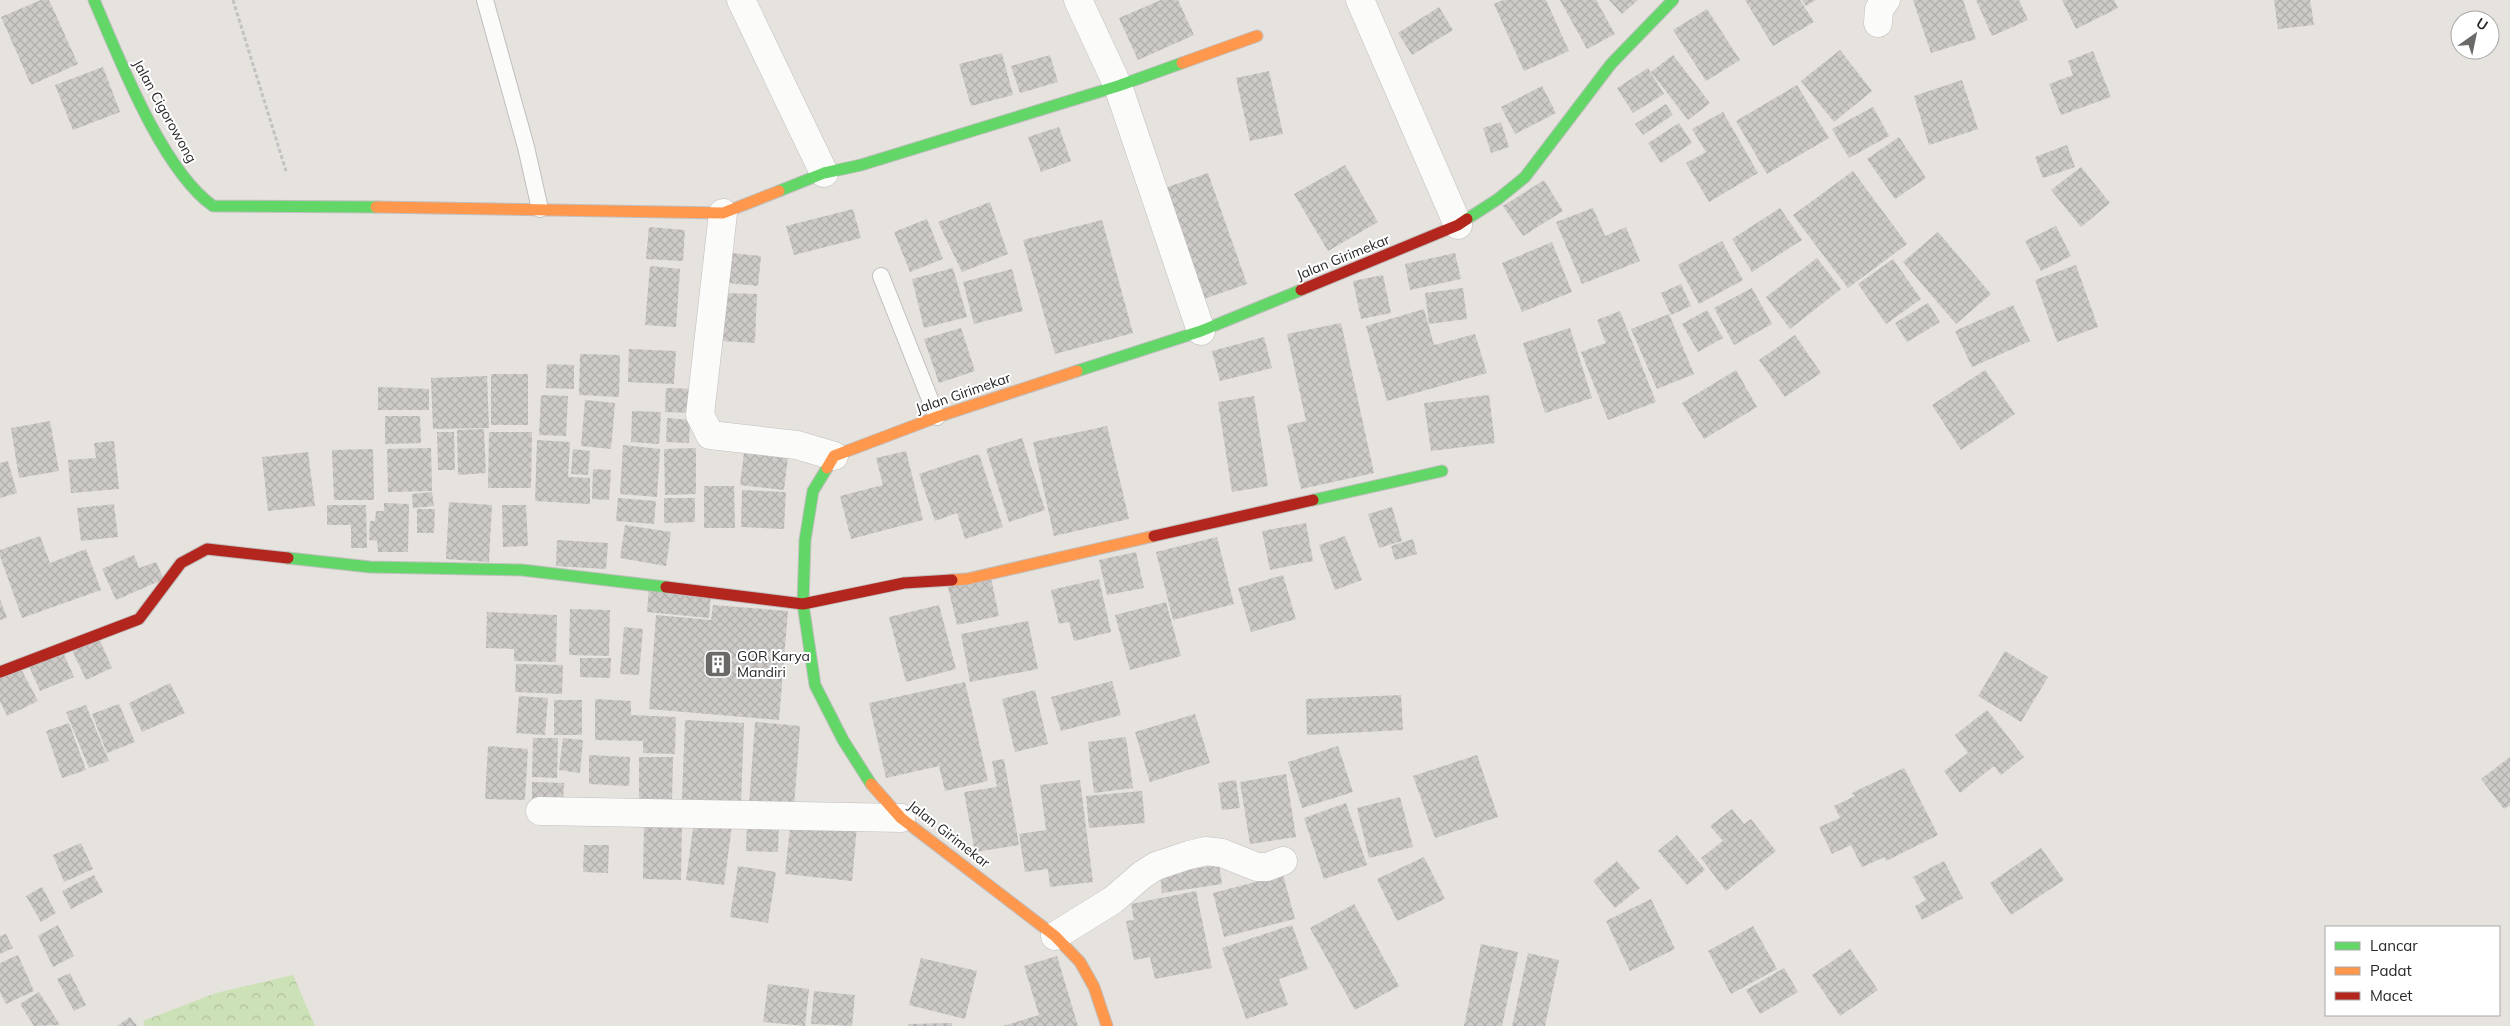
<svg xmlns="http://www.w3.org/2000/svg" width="2510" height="1026" viewBox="0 0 2510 1026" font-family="Mulish,sans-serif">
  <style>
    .park { fill: url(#park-crowns) }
    .building { fill: url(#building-cross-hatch) }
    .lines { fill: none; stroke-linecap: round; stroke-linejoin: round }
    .lane-casing { stroke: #c0bfbf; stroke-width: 18 }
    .street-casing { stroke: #c0bfbf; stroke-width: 29 }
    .fast-casing { stroke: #c0bfbf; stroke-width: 13 }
    .slow-casing { stroke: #c0bfbf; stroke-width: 13 }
    .jam-casing { stroke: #c0bfbf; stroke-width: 13 }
    .path { stroke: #c3c2c2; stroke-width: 3; stroke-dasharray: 4 2.5; stroke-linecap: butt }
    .lane { stroke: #fbfbfa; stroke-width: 16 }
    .street { stroke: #fbfbfa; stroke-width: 28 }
    .fast { stroke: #63d668; stroke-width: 11 }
    .slow { stroke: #ff974d; stroke-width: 11 }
    .jam { stroke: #b3261e; stroke-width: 11 }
    .labels { text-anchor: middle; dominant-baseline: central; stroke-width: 4; stroke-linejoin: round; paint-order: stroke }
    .street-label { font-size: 14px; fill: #282828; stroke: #fff }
    .poi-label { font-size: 14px; fill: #282828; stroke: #fff; text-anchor: start }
  </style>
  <defs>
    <pattern id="park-crowns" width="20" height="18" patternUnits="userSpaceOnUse" patternTransform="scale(1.25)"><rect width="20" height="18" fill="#cde1b7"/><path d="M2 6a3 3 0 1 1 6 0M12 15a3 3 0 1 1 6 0" fill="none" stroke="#b0c19d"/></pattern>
    <pattern id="building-cross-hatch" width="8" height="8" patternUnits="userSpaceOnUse" patternTransform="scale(1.25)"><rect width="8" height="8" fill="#cdcac7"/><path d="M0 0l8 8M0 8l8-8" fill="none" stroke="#b0aeab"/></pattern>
  </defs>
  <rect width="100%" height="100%" fill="#e6e2de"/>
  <path class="park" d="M293 975 315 1026H145L143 1021 216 993Z"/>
  <path class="building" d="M41 0H49L78 64 31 85 1 17Z
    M1161 0H1178L1194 35 1138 60 1119 18Z
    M1503 0H1546L1569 51 1524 71 1494 4Z
    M1560 0H1596L1615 34 1587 49Z
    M1609 0H1638L1622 14Z
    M1745 0H1800L1814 22 1773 46Z
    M1802 0H1816L1806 6Z
    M1913 0H1963L1976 39 1931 53Z
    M1976 0H2019L2028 20 1992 36Z
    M2062 0H2114L2118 8 2076 29Z
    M2274 0H2310L2314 25 2278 29Z
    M1439 7 1453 30 1412 55 1398 33Z
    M1707 9 1740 60 1706 81 1673 30Z
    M1840 50 1872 91 1834 122 1801 81Z
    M2093 51 2111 97 2061 115 2049 84 2073 75 2068 61Z
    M1002 53 1013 95 971 106 959 64Z
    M1050 55 1058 82 1020 93 1011 66Z
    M1673 55 1710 103 1688 120 1651 72Z
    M103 67 120 112 73 130 55 85Z
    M1648 68 1664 94 1633 113 1617 88Z
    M1269 71 1283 134 1250 141 1236 78Z
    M1962 80 1978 129 1929 145 1914 96Z
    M1797 85 1829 138 1767 174 1736 121Z
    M1542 86 1556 113 1515 134 1501 107Z
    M1666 104 1673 115 1643 135 1635 124Z
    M1873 107 1889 136 1849 158 1832 129Z
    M1723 112 1758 173 1709 202 1686 163 1706 152 1692 129Z
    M1501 122 1509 147 1491 153 1483 128Z
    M1679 123 1692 143 1661 163 1648 143Z
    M1059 127 1071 161 1041 172 1028 137Z
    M1899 137 1926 178 1895 199 1867 159Z
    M2067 145 2075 167 2043 178 2035 157Z
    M1345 165 1378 222 1328 251 1294 194Z
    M2081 167 2110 203 2081 227 2051 190Z
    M1853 171 1907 244 1848 288 1793 215Z
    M1208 173 1247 284 1198 301 1159 190Z
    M1544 180 1563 211 1523 236 1503 206Z
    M990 202 1008 254 962 272 938 222Z
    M1593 208 1605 236 1626 227 1640 261 1582 284 1556 222Z
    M1780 208 1802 240 1752 272 1732 239Z
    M853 209 861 238 794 255 786 226Z
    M927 219 943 259 910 272 894 232Z
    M1102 220 1133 333 1055 354 1023 240Z
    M2056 226 2071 256 2041 271 2025 241Z
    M649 227 685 230 683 261 646 259Z
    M1938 232 1991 294 1956 324 1903 262Z
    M1722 241 1743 280 1699 304 1678 265Z
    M1552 242 1572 292 1522 312 1502 263Z
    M721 252 761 256 758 286 718 282Z
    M1455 253 1461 279 1410 290 1405 264Z
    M1817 258 1841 289 1790 329 1766 297Z
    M1893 259 1921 299 1886 324 1858 284Z
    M2076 265 2098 327 2057 342 2035 280Z
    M650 266 680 269 676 327 645 325Z
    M953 268 967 317 924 328 912 279Z
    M1012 269 1023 311 974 324 963 282Z
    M1383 275 1391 313 1361 319 1353 281Z
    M1681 284 1691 306 1671 315 1661 293Z
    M1463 288 1467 319 1429 324 1425 293Z
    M1752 288 1772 324 1734 345 1714 308Z
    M724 293 757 294 755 343 722 341Z
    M1928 303 1940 322 1907 342 1895 323Z
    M2013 305 2030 341 1972 367 1955 331Z
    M1424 309 1434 345 1475 334 1487 373 1387 401 1366 326Z
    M1707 310 1723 338 1698 352 1682 324Z
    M1620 311 1656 402 1608 420 1581 352 1606 343 1597 320Z
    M1669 314 1694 374 1657 389 1631 329Z
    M1341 323 1374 473 1301 489 1287 425 1306 421 1287 334Z
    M961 328 975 371 939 383 924 339Z
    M1570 328 1592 398 1545 413 1523 343Z
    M1795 335 1821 373 1785 397 1759 360Z
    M1264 337 1272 368 1220 381 1212 351Z
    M629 349 676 351 674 384 628 382Z
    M580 354 620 355 619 397 579 395Z
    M547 364 574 365V389L546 388Z
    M1736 370 1757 407 1704 439 1682 403Z
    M1985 370 2015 414 1961 450 1932 405Z
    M491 374H528V425H491Z
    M487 376 489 428 433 429 431 378Z
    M378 387 429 389V410H378Z
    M666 388 696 389 695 413 665 412Z
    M541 395 568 396 566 436 539 435Z
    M1489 395 1495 443 1431 451 1424 403Z
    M1254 396 1268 486 1232 492 1218 402Z
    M585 400 615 403 611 449 581 446Z
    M632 411 661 412 659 444 631 442Z
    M385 416H420L421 443 385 444Z
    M667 418 690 420 689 443 666 442Z
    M50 421 59 471 19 478 11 428Z
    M1107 426 1129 519 1054 536 1033 442Z
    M484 429 486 473 458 475 457 430Z
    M437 432H454L455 470H438Z
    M489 432H532L531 488H488Z
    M1022 438 1045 510 1009 522 986 449Z
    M537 440 570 442 568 477 590 478V504L535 501Z
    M114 441 119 489 71 493 68 460 96 458 94 443Z
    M745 444 789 449 784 490 740 485Z
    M623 445 660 449 657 497 620 494Z
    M431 448 432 491 388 492 387 449Z
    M696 448V494L665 495 664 449Z
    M373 449 374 500H334L332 450Z
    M573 449 590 451 588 475 571 474Z
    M906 451 923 520 851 539 840 496 883 485 876 458Z
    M308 452 315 506 268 511 262 457Z
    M979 454 1003 527 965 539 957 513 935 521 919 474Z
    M8 461 17 493 0 498V463Z
    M593 469 611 470 609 500 592 499Z
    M704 486H734L735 528H704Z
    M742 490 786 492 784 529 741 527Z
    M432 492 434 506 413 508 412 494Z
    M618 498 656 501 654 524 616 521Z
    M664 498H695V522L664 523Z
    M449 502 492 505 489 562 446 559Z
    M384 503 409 504 408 552H378L377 541 369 540 370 521H375L376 511H384Z
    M114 504 118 537 81 541 77 508Z
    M327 505H366L367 548H351V525H327Z
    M502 505H526L528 546 503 547Z
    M1392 507 1402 541 1379 548 1368 514Z
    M417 509H435L434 533H417Z
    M1306 523 1313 561 1270 570 1262 531Z
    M625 525 671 532 666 566 620 558Z
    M40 536 50 563 86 549 101 590 22 618 0 556V550Z
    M1345 536 1362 580 1335 590 1319 545Z
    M1217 537 1234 604 1173 620 1156 552Z
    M1413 539 1417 554 1395 560 1391 546Z
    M557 540 608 543 606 569 556 566Z
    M1136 552 1144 588 1107 595 1099 560Z
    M134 555 139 568 156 562 164 579 116 600 102 569Z
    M1283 575 1296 619 1251 632 1238 588Z
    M991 578 999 616 957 625 948 587Z
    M1099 579 1111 632 1074 641 1069 622 1059 624 1051 590Z
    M649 588 711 594 709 618 647 612Z
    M0 599 7 618 0 620Z
    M1166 602 1181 656 1130 670 1115 615Z
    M713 605 788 611 779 720 649 709 656 615 711 620Z
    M939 605 956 669 906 682 889 617Z
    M570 609 610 610 609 656 569 655Z
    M487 612 557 615 556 662 514 661V649L486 648Z
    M1028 621 1038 669 970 682 961 634Z
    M624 627 643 629 639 675 620 674Z
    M98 636 112 668 86 680 71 648Z
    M2005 651 2048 677 2021 722 1978 696Z
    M63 652 74 677 40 691 29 666Z
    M580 658H611L610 678 580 677Z
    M516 664 563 665 562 694 515 692Z
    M20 667 38 701 7 716 0 701V677Z
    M1112 681 1121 715 1061 731 1051 697Z
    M965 682 988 781 945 791 939 766 886 778 869 703Z
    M170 683 185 713 142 732 129 703Z
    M1035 690 1048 744 1015 752 1002 699Z
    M1401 695 1403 730 1307 735 1306 699Z
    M519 696 548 698 545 735 516 733Z
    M595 699 631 701V715L676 717 675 754 643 753V741L595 740Z
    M554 700H582V735H554Z
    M119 704 135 742 107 753 92 714Z
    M86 705 109 761 89 768 66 712Z
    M1987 710 2024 757 2001 775 1994 766 1960 793 1944 771 1968 753 1955 735Z
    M1195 714 1210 763 1150 782 1135 732Z
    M685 720 744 723 741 803 682 800Z
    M755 722 800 726 794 809 749 805Z
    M69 723 86 770 62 778 46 731Z
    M1126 737 1133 788 1094 793 1088 742Z
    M533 738H558L557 778 532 777Z
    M563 738 583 740 580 773 559 770Z
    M488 746 528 749 525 800 485 799Z
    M1338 746 1353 792 1302 808 1288 762Z
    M589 755 630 757 629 786 589 784Z
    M1477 755 1498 817 1435 838 1413 776Z
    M639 757H673L672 803H639Z
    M2510 757V805L2504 809 2481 779Z
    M1004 759 1019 845 975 852 964 792 997 787 992 761Z
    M1904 768 1938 835 1886 861 1885 857 1862 867 1851 845 1832 854 1819 827 1840 818 1834 806 1855 796 1852 793Z
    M1286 774 1296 837 1250 844 1240 782Z
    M1080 780 1093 882 1050 887 1048 869 1025 872 1019 834 1046 830 1040 785Z
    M1236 780 1240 808 1222 810 1218 783Z
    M532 782 564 783 563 804 532 803Z
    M1142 791 1145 823 1089 828 1086 796Z
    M1400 797 1413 847 1369 858 1357 808Z
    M1346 803 1367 865 1324 879 1304 818Z
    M1732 809 1744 824 1751 819 1776 851 1726 891 1701 858 1723 841 1710 826Z
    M791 819 857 826 852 881 785 874Z
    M644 821 682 822 681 880 643 879Z
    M694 821 732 825 724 885 686 880Z
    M747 822H779L778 852 746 851Z
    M1677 835 1705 870 1687 885 1658 851Z
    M81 843 93 869 64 882 53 855Z
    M584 845H609L608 873 583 872Z
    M2041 848 2064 880 2011 915 1990 883Z
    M1424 857 1445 899 1397 921 1377 879Z
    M1617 861 1640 888 1615 908 1593 881Z
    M1944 861 1963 898 1922 920 1915 906 1926 900 1913 877Z
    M1219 865 1222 884 1162 893 1160 873Z
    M738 866 776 872 768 923 730 917Z
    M94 875 103 892 71 909 62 891Z
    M1283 875 1295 919 1224 937 1213 893Z
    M42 887 56 913 41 922 26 896Z
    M1196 891 1212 968 1155 979 1150 957 1134 960 1126 921 1134 920 1131 904Z
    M1651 899 1675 949 1630 971 1606 921Z
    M1354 904 1399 986 1355 1010 1310 928Z
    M58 925 74 956 53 967 38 936Z
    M1292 925 1308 969 1279 979 1288 1005 1246 1019 1222 948Z
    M1753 926 1777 969 1731 994 1708 951Z
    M6 934 13 948 0 954V936Z
    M1481 944 1518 952 1502 1026H1464Z
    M1850 949 1878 990 1840 1016 1812 975Z
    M1528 953 1559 960 1545 1026H1512Z
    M18 955 34 991 6 1004 0 992V963Z
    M1057 956 1078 1026H1003L1039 1015 1024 966Z
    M921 958 977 971 965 1019 909 1005Z
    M1784 968 1798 992 1760 1014 1746 990Z
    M70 973 86 1005 74 1011 57 979Z
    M768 984 809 989 805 1026 763 1022Z
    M814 991 855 995 852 1026 811 1024Z
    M39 992 60 1025 34 1026 20 1004Z
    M130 1017 137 1026H117Z
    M952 1023V1026H908V1024Z"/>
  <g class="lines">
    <g class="lane-casing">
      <path id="lane" d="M485 0 526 147 540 209
        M881 276 937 417"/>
    </g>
    <g class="street-casing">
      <path id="street" d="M741 0 824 173
        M1078 0 1118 86 1201 331
        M1360 0 1458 225
        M1878 23 1879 9 1886 0
        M723 213 700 415 710 435 797 445 834 456
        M540 811 901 818
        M1055 936 1113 900 1142 875 1156 866 1189 855 1206 851 1222 853 1257 867H1267L1283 861"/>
    </g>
    <g class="fast-casing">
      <path id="fast" d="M94 0C119 58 162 170 213 206L376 207
        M779 191 824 173 861 165 1118 86 1182 63
        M1467 219 1498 199 1525 177 1611 64 1673 0
        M1077 371 1201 331 1301 290
        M827 468 813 491 805 540 803 604 815 685 843 740 871 784
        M1313 500 1442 471
        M288 558 370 567 522 570 666 587"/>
    </g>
    <g class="slow-casing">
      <path id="slow" d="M1182 63 1257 36
        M376 207 723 213 779 191
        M827 468 834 456 937 417 1077 371
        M952 580 967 579 1154 536
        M871 784 901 818 1055 936 1080 962 1094 987 1107 1026"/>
    </g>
    <g class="jam-casing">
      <path id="jam" d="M1301 290 1458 225 1467 219
        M1154 536 1313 500
        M666 587 803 604 904 583 952 580
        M0 672 139 619 181 563 207 549 288 558"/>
    </g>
    <path class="path" d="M233 0 286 171"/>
    <use href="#lane" class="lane"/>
    <use href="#street" class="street"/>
    <use href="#fast" class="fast"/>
    <use href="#slow" class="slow"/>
    <use href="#jam" class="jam"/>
  </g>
  <defs>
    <g id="building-square" transform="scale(1.4375)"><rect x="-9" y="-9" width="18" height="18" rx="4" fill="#6a6968" stroke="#fff"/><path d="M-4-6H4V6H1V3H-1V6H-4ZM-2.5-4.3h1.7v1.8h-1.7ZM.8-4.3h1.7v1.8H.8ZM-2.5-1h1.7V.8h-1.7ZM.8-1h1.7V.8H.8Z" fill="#fff"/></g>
  </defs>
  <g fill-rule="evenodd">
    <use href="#building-square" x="718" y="664"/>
  </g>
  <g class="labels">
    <g class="street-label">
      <text transform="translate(165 111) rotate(61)">Jalan Cigorowong</text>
      <text transform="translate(1343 257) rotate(-22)">Jalan Girimekar</text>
      <text transform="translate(963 393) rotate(-19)">Jalan Girimekar</text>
      <text transform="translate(949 834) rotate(38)">Jalan Girimekar</text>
    </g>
    <g class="poi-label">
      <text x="737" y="656">GOR Karya<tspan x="737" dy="16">Mandiri</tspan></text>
    </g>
  </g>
  <rect x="2325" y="926" width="175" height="90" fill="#ffffff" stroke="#a9a9a9"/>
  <rect x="2335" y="942" width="25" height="8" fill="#63d668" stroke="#a9a9a9"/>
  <text x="2370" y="951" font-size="15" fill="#282828">Lancar</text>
  <rect x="2335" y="967" width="25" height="8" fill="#ff974d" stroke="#a9a9a9"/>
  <text x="2370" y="976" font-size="15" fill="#282828">Padat</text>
  <rect x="2335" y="992" width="25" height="8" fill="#b3261e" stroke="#a9a9a9"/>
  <text x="2370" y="1001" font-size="15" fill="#282828">Macet</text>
  <g transform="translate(2475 35) rotate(33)"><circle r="24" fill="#ffffff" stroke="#a9a9a9"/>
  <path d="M0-4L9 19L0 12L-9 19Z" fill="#6a6968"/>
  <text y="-8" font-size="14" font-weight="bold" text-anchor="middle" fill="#282828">U</text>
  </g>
</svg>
